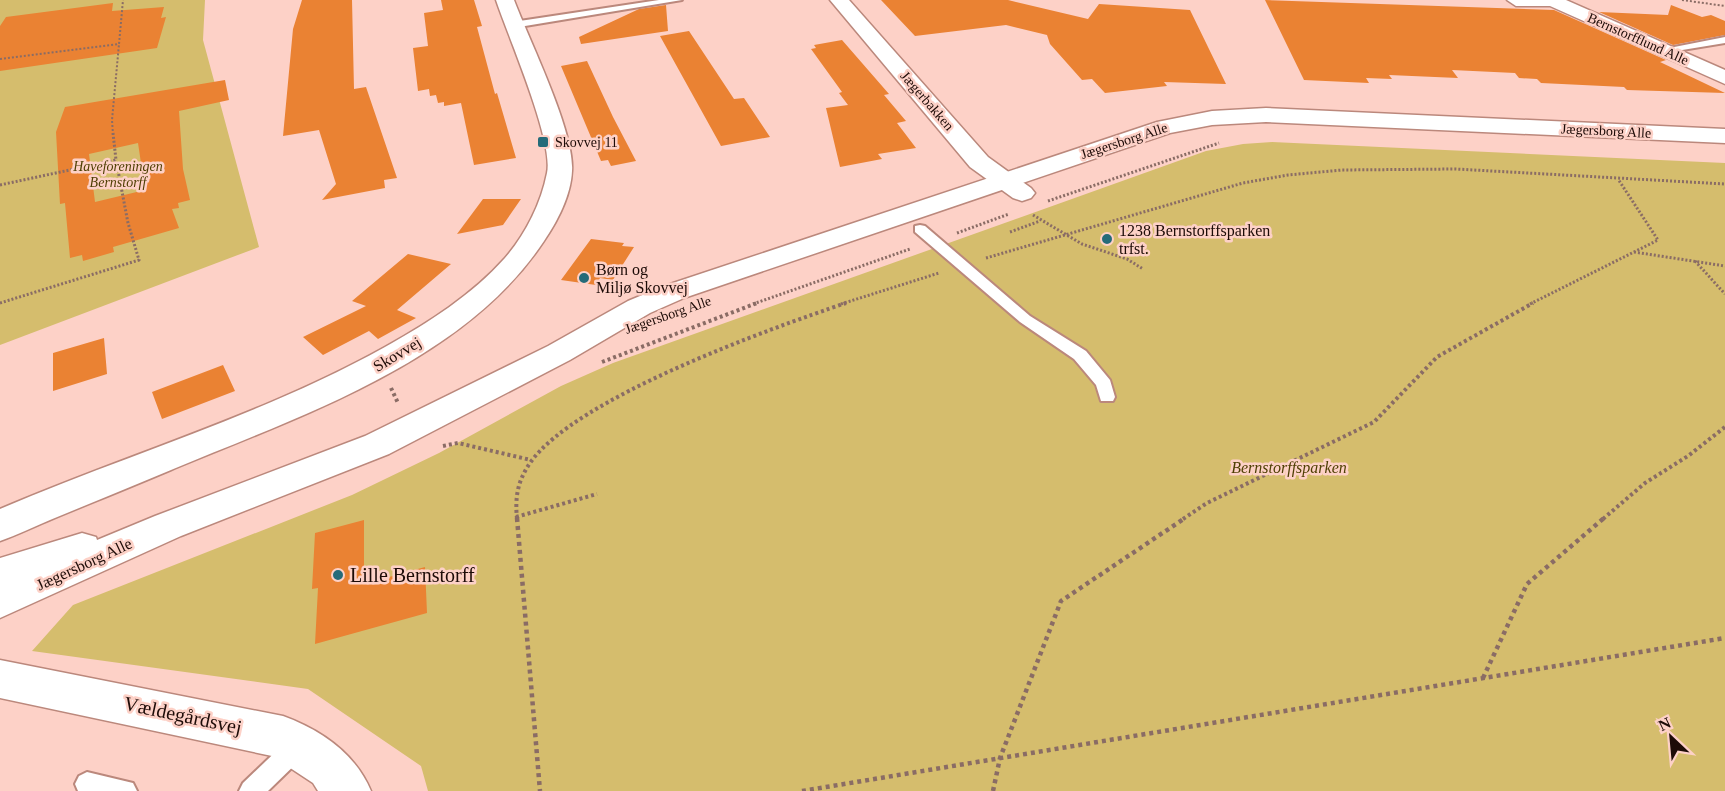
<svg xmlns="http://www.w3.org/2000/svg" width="1725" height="791" viewBox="0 0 1725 791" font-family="'Times New Roman',serif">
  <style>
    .green { fill: #d5bd6d }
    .building { fill: #ea8233; fill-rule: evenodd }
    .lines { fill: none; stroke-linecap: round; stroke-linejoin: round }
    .lane-casing { stroke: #bb887c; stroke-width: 4 }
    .street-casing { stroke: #bb887c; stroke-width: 3 }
    .secondary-casing { stroke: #bb887c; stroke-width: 3 }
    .path-far3 { stroke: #8a6c65; stroke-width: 2; stroke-dasharray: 2 2; stroke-linecap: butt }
    .path-far2 { stroke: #8a6c65; stroke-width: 3; stroke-dasharray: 2 2; stroke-linecap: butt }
    .path-far1 { stroke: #8a6c65; stroke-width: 4; stroke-dasharray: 3 3; stroke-linecap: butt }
    .path { stroke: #8a6c65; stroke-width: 4.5; stroke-dasharray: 4 4; stroke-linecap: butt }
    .lane { fill: #fff; fill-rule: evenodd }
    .street { fill: #fff; fill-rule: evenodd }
    .secondary { fill: #fff; fill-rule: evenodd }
    .poi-dot { fill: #256b79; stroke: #fdd1c7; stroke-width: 2 }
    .labels { text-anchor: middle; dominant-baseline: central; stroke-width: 5; stroke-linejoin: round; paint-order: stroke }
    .far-street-label { font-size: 14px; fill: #1d0b07; stroke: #fdd1c7 }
    .far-poi-label { font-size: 14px; fill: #1d0b07; stroke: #fdd1c7; text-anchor: start }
    .far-park-label { font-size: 14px; font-style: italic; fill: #4e3f03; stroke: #fdd1c7 }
    .poi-label { font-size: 16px; fill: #1d0b07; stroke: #fdd1c7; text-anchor: start }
    .street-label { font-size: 16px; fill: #1d0b07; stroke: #fdd1c7 }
    .park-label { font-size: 16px; font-style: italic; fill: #4e3f03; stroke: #fdd1c7 }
    .near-poi-label { font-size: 20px; fill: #1d0b07; stroke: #fdd1c7; text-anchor: start }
    .near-street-label { font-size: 20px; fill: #1d0b07; stroke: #fdd1c7 }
  </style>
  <rect width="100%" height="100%" fill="#fdd1c7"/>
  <path class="green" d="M0 0H205L203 40 259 247 0 345Z
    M1272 142 1725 163V791H428L421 766 308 689 32 651 73 605 352 495 439 453 561 386 613 363 1206 151 1243 144Z"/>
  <path class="building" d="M302 0H352L354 89 366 87 397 178 384 180 385 188 322 200 336 184 319 130 283 136 293 29Z
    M441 0H474L482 26 477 27 495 94 497 93 516 158 474 165 461 103 444 106V102L438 103 436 95 430 96 429 89 418 91 413 48 428 46 424 13 443 10Z
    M881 0H1008L1088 19 1099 4 1190 10 1226 84 1164 82 1167 86 1105 93 1092 79 1082 80 1050 44 1047 35 1006 25 915 36Z
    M1265 0 1554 10 1666 60 1660 62 1725 93 1627 90 1624 87 1541 83 1537 79 1519 78 1515 73 1452 70 1458 78 1389 75 1392 79 1366 78 1369 83 1304 80Z
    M113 3 112 11 164 7 161 18 166 17 157 48 0 71V26L6 17Z
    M666 5 668 31 581 44 579 37 639 9Z
    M1671 5 1702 17 1711 15 1725 21V35L1673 45 1599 12 1668 15Z
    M689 31 734 99 744 98 770 137 721 146 660 36Z
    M842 40 889 94 884 95 906 121 897 123 916 148 878 154 882 159 840 167 826 108 848 105 839 93 842 92 811 49 816 48 814 45Z
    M587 61 613 117 636 161 611 166 608 160 601 161 561 66Z
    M225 80 229 100 179 111 183 169 190 200 178 203 179 208 172 209 179 228 113 247 114 252 83 261 82 255 70 258 65 203 60 204 56 132 65 107ZM138 143 145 190 95 202 89 154Z
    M483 199H521L503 225 457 234Z
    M591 239 624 243 622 246 634 247 613 280 600 278 596 285 561 280Z
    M408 254 451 264 397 310 416 318 378 339 369 331 323 355 303 337 366 306 352 301Z
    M104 338 107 374 53 391V353Z
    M223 365 235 391 162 419 152 392Z
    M364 520V584L425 567 427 613 315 644 318 588 312 589 315 533Z"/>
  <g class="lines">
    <g class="lane-casing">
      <path id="lane" d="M659 0H682L513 28 508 25 513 22Z
        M1725 37V43L1664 53 1659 50Z
        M920 225 925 226 1030 316 1086 351 1110 380 1115 397 1113 401H1101L1096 385 1074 359 1020 322 915 232V226Z
        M297 736 305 739 308 747 305 755 268 791H239L243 783 289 739Z
        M87 772 133 783 137 791H78L75 784 79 776Z"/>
    </g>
    <g class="street-casing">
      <path id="street" d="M496 0H514C529 40 575 132 572 171 571 195 557 222 544 241 464 362 300 416 171 470 131 487 91 503 50 520 33 527 17 535 0 541V509C128 454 263 415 385 347 428 323 472 295 505 258 525 235 541 204 547 173 554 141 508 36 496 0Z
        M830 0H849L988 157 1031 188 1035 193 1031 198 1022 201 1013 198 970 167Z
        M1507 0H1566L1725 70V84L1550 6H1516Z
        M0 660 283 716C321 730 355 753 371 791H318L313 783 272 756 0 698Z"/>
    </g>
    <g class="secondary-casing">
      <path id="secondary" d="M1266 108 1725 129V143L1266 122 1212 125 1170 133 684 298 650 313 570 360 389 454 181 536 0 618V558L82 533 96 537 97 540 155 516 365 436 548 346 628 301 664 286 1157 122 1212 111Z"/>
    </g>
    <path class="path-far3" d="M1682 0 1725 6
      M0 59 119 44 123 0
      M113 135 112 120 119 44"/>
    <path class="path-far2" d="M0 185 116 160 113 133
      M1048 201 1219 143
      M1033 215 1082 244 1127 259 1143 269
      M1010 232 1040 221
      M957 233 1009 214
      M1634 252 1725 266
      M986 258 1243 183 1288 175 1342 170 1456 169 1725 184
      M1695 261 1725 294
      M0 303 139 260 128 223 116 160
      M753 304 910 249
      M841 304 939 273
      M1530 304 1658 240 1618 179"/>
    <path class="path-far1" d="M602 362 757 303
      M391 388 398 403
      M443 446 458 443 531 460
      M516 517 597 494
      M517 519C515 498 517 482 530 463 575 398 769 329 846 303
      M1183 519 1207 503 1374 422 1437 357 1533 303
      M1603 519 1645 483 1688 456 1725 427"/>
    <path class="path" d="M517 518 540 791
      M1483 678 1527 584 1604 518
      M802 791 1725 638
      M993 791 1000 758 1061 601 1185 518"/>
    <use href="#lane" class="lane"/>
    <use href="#street" class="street"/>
    <use href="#secondary" class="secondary"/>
  </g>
  <g class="poi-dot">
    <rect x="537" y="136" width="12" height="12" rx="3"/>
    <circle cx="1107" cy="239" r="6"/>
    <circle cx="584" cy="278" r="6"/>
    <circle cx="338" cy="575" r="6"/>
  </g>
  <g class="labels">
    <g class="far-street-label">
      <text transform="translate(1638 39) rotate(24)">Bernstorfflund Alle</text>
      <text transform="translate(927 101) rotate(49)">Jægerbakken</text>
      <text transform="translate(1606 131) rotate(3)">Jægersborg Alle</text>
      <text transform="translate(1124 141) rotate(-18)">Jægersborg Alle</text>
      <text transform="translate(668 315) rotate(-19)">Jægersborg Alle</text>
    </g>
    <g class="far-poi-label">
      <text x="555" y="142">Skovvej 11</text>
    </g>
    <g class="far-park-label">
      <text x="118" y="166">Haveforeningen<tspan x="118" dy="16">Bernstorff</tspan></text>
    </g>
    <g class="poi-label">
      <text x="1119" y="230">1238 Bernstorffsparken<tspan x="1119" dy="18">trfst.</tspan></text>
      <text x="596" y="269">Børn og<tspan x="596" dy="18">Miljø Skovvej</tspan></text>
    </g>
    <g class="street-label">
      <text transform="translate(397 354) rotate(-31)">Skovvej</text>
      <text transform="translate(84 564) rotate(-25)">Jægersborg Alle</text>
    </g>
    <g class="park-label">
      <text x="1289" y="467">Bernstorffsparken</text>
    </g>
    <g class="near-poi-label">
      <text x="350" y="575">Lille Bernstorff</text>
    </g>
    <g class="near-street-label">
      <text transform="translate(183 715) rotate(12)">Vældegårdsvej</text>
    </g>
  </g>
  <g transform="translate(1671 737) rotate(334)" stroke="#fdd1c7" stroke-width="4.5" paint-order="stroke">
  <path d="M0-4.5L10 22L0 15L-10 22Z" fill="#1d0b07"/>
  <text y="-9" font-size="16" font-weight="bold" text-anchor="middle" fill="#1d0b07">N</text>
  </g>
</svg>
